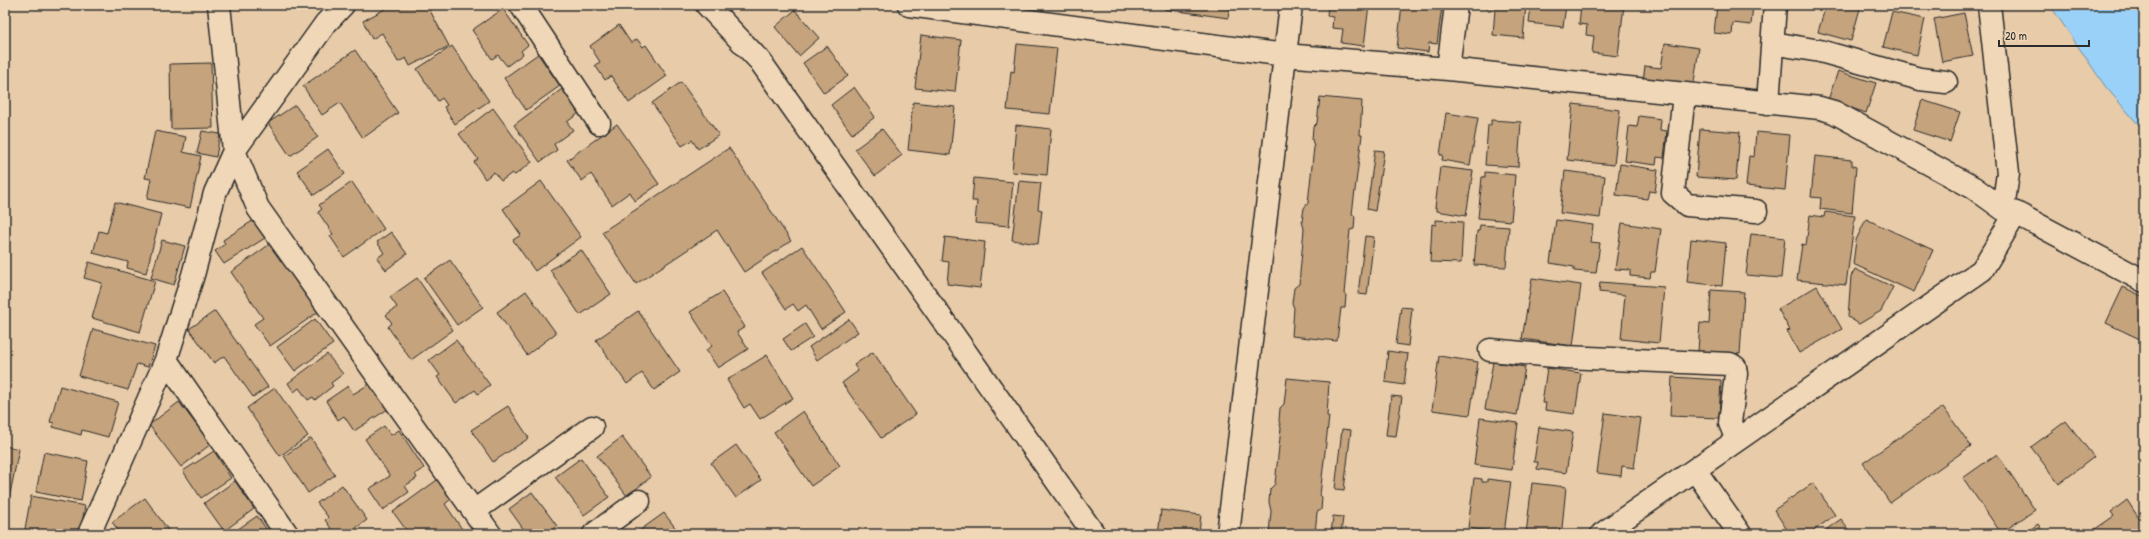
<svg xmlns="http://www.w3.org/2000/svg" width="2149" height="539" viewBox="0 0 2149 539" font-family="'Patrick Hand',sans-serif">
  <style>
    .water { fill: #99d1f8; stroke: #6d8fa6 }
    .building { fill: #c4a37d; stroke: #2b2b2b }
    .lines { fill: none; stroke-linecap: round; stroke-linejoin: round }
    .minor-casing { stroke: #2b2b2b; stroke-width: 25 }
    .minor { stroke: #f0d7b7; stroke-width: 22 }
  </style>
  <rect width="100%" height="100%" fill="#e8cba8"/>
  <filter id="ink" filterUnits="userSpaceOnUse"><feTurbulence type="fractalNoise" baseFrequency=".025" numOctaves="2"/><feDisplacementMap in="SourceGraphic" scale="8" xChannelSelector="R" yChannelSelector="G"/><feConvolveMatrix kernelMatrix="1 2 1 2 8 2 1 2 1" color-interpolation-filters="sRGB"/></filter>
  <g filter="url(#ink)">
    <path class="water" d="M2050 5H2144V131L2105 86Z"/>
    <path class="building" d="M299 5H321L322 7 300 12Z
      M392 5H427L449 46 410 66 406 58 398 62 382 33 372 39 363 21Z
      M1109 5H1127V8Z
      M1165 5H1230L1228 18 1164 9Z
      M1328 5H1369L1364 46 1341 43 1343 29 1332 28 1333 17 1327 16Z
      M1402 5 1442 6 1437 44 1429 43 1428 52 1397 48Z
      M1488 5H1526L1523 38 1493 35 1495 9H1487Z
      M1531 5H1566L1563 27 1529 23Z
      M1581 5H1624L1618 56 1592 53 1594 36 1586 35 1587 25 1579 24Z
      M1717 5H1753L1751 25 1733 23 1732 35 1714 33Z
      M1826 5H1861L1851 41 1818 32Z
      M503 9 528 45 521 51 523 54 507 66 498 55 492 59 472 30Z
      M795 10 819 38 799 56 775 27Z
      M1892 12 1925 19 1917 55 1883 47Z
      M1964 13 1973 56 1942 62 1934 19Z
      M619 25 631 43 637 39 643 47 646 45 667 76 629 103 611 76 605 80 595 65 600 62 590 46Z
      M921 35 961 40 955 92 915 88Z
      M1665 43 1699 48 1693 89 1643 82 1645 66 1661 68Z
      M1017 44 1057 48 1050 114 1007 110 1011 71 1014 72Z
      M452 46 489 101 455 124 444 107 447 105 442 98 438 101 417 69Z
      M827 46 848 76 824 93 803 63Z
      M355 50 398 113 363 138 340 103 322 115 303 86Z
      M538 54 560 86 526 110 504 78Z
      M211 63 213 128 171 129 170 64Z
      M1838 71 1876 83 1866 113 1828 100Z
      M681 82 719 135 698 149 692 140 682 146 652 103Z
      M854 87 875 117 852 134 831 105Z
      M562 89 579 113 567 122 573 130 554 144 557 150 540 162 514 125Z
      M1320 97 1362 101 1360 135H1362L1352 214 1355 216 1354 229 1350 230 1344 294 1346 295 1345 308H1341L1337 341 1292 336 1294 308 1292 303 1294 288 1299 284 1304 229 1302 221 1304 208 1308 203 1314 147 1312 139 1313 127 1317 123Z
      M1922 100 1960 112 1950 142 1913 130Z
      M913 102 955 107 950 155 908 150Z
      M1573 104 1620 110 1614 165 1567 160Z
      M295 105 318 137 290 156 268 123Z
      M493 108 532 162 515 175 512 173 501 181 494 172 485 179 474 162 478 159 459 134Z
      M1446 113 1478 118 1470 165 1442 160 1443 155H1440Z
      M1639 116 1661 119 1660 130 1667 131 1664 158 1657 157 1656 165 1625 161 1629 126 1637 127Z
      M1491 120 1521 122 1518 167 1485 165 1488 125H1491Z
      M617 124 659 184 635 201 630 192 612 205 591 174 582 181 567 160Z
      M1016 125 1051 129 1047 175 1012 172Z
      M882 129 902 155 875 176 855 149Z
      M1700 129 1740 132 1736 180 1696 177Z
      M155 131 186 137 183 152 201 156 190 208 147 199 151 179 145 178Z
      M202 131 220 134 216 157 197 153Z
      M1756 132 1790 135 1785 190 1746 186 1749 156 1754 157Z
      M729 148 791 241 744 272 717 230 636 284 602 232Z
      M328 149 345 174 314 195 297 171Z
      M1375 150 1384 151 1375 211 1367 209Z
      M1815 156 1852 160V166L1856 167 1852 213 1820 209 1821 198 1811 197Z
      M1620 164 1658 170 1655 192 1649 191 1647 199 1616 195Z
      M1440 167 1473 171 1466 216 1437 211V208H1435Z
      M1565 171 1605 176 1600 218 1560 213Z
      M1485 172 1515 175 1511 221 1478 218 1482 177H1485Z
      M974 178 1013 182 1009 226 975 223 977 201H972Z
      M541 181 581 237 535 271 513 240 521 235 503 209Z
      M1019 181 1041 183 1038 209 1042 210 1038 244 1012 240Z
      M352 182 384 229 344 257 330 236 333 234 318 212 322 209 319 205Z
      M115 202 161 214 146 273 127 268 128 262 93 253 99 231 107 233Z
      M1825 212 1855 216 1846 285 1797 280 1802 244 1806 245 1810 215 1824 217Z
      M1866 219 1933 250 1914 292 1853 264 1856 240Z
      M254 220 265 238 224 264 215 251 225 244 223 240Z
      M1436 220 1463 222 1461 263 1430 262 1432 224 1436 225Z
      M1556 220 1593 225 1591 242 1600 243 1596 273 1574 271V267L1550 263Z
      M1622 223 1661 229 1655 272H1651L1650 278 1630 276V270L1615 269Z
      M1480 225 1509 227 1506 267 1474 265 1477 231H1479Z
      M391 232 407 254 386 270 377 258 384 253 377 242Z
      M1751 234 1785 238 1781 278 1746 275Z
      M1365 236 1374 237 1367 295 1358 294Z
      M945 237 985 242 980 288 947 284 949 262 942 261Z
      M1691 239 1726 243 1722 286 1687 282Z
      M162 240 185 246 174 285 151 278Z
      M270 244 318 312 270 346 254 324 263 318 231 272Z
      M802 246 846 312 821 329 806 305 798 311 793 304 786 309 762 273Z
      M581 250 611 294 580 315 550 270Z
      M450 260 483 307 457 325 424 278Z
      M89 262 155 281 140 332 92 318 102 283 84 278Z
      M1855 269 1893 287 1881 311 1859 324 1848 317 1851 276Z
      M417 278 453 330 411 360 388 327 392 323 386 315 397 307 390 297Z
      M1532 278 1581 285 1573 346 1522 339Z
      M1600 282 1664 287 1659 343 1621 339 1625 295 1599 292Z
      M1817 286 1842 329 1799 353 1787 331 1790 330 1778 309Z
      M2123 287 2144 297V341L2106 323Z
      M1711 290 1744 292 1740 354 1698 351 1700 323 1709 324Z
      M526 291 556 333 527 355 497 312Z
      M722 292 745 327 737 332 748 349 718 368 706 350 712 346 690 312Z
      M1401 307 1412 308 1408 346 1396 344Z
      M215 311 268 387 253 397 224 356 214 363 189 329Z
      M638 311 680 372 654 390 642 373 627 384 596 340Z
      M315 319 333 344 295 371 277 347Z
      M849 319 858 332 817 360 809 347Z
      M805 324 813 337 791 351 783 339Z
      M93 329 155 346 148 367 137 364 128 390 79 376Z
      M456 340 490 385 478 394 475 390 456 403 437 377 440 375 429 360Z
      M1388 351 1408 354 1404 385 1385 382Z
      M873 352 916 414 881 438 842 383 858 371 854 365Z
      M327 354 343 374 331 383 333 386 315 400 313 397 308 400 299 388 294 392 288 383Z
      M767 355 793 398 760 419 750 404 744 408 727 380Z
      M1439 356 1478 362 1470 415 1432 410Z
      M1493 362 1525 367 1517 415 1485 409Z
      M1547 368 1581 373 1575 414 1545 410 1546 403H1542Z
      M1672 377 1721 380 1719 418 1670 416Z
      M1287 378 1329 382 1327 416 1329 417 1320 495 1322 497 1321 510 1317 512 1315 534H1269L1271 511 1269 502 1270 489 1275 484 1281 428 1279 421 1280 408 1284 404Z
      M371 383 388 409 354 431 344 416 338 420 326 401 348 386 353 394Z
      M60 386 118 402 108 437 82 430 81 435 53 427 54 423 50 422Z
      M275 388 308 436 280 456 247 408Z
      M1391 396 1402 397 1396 436 1386 435Z
      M179 402 211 444 181 467 149 425Z
      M508 406 529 438 493 462 471 430Z
      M1943 407 1971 446 1890 503 1863 463Z
      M803 411 840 466 811 486 774 432Z
      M1605 413 1641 418 1634 468 1622 466 1621 476 1597 473Z
      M1480 418 1518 423 1512 470 1474 465Z
      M2066 421 2094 457 2059 484 2031 447Z
      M384 426 391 435 399 430 424 468 415 474 417 478 405 486 409 492 383 510 369 489 390 476 365 439Z
      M1539 427 1573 432 1566 473 1537 469 1538 462H1534Z
      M1342 429 1351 430 1344 490 1335 489Z
      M622 437 651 477 627 496 597 456Z
      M311 438 335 475 308 493 284 456Z
      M736 445 761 480 736 498 711 463Z
      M5 446 19 449 8 504 5 503Z
      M214 451 231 478 201 498 183 471Z
      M44 452 88 461 81 501 36 492Z
      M1997 454 2035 510 2001 533 1963 478Z
      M581 458 609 497 584 515 555 477Z
      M1474 478 1482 479V482H1487V479L1511 482 1504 533 1468 528Z
      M437 480 451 499 445 504 462 529 455 534H409L393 512Z
      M235 481 254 509 224 531 204 503Z
      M1532 483 1566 487 1562 528 1554 534H1526Z
      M1813 483 1835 515 1809 534H1790L1774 510Z
      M342 485 367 520 348 534H335L325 520 328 517 317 503Z
      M532 492 557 526 546 534H527L509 509Z
      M31 496 85 506 80 534H24Z
      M145 498 171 534H121L112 522Z
      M2127 500 2144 526V534H2088L2114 516 2111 512Z
      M1161 510 1201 515 1199 532 1204 534H1158Z
      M664 513 680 534H642L639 531Z
      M257 516 270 534H231Z
      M1333 516 1343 517 1341 534H1331Z
      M1841 519 1851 534H1820Z
      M2038 524 2044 534H2024Z"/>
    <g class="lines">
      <g class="minor-casing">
        <path id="minor" d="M219 5 234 151 258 208 490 534
          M521 5 599 123
          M707 5 760 61 1094 534
          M909 5 1285 55 1448 69 1820 108 1834 112 1974 188 2003 209 2016 213 2144 281
          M1989 5 2008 173 2003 209
          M1773 43 1820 51 1920 79 1946 82
          M1448 69 1456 5
          M1684 95 1673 193 1687 205 1756 211
          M1768 103 1775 5
          M1490 350 1565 357 1730 364 1735 367 1736 374 1730 423 1737 440
          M166 360 287 534
          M1695 470 1740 534
          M474 511 592 427
          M89 534 166 360 193 275 215 193 234 151 326 23 343 5
          M594 534 639 501
          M1228 534 1291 5
          M1602 534 1982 270 2016 213"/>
      </g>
      <use href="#minor" class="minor"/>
    </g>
  </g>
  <rect width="2149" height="539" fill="none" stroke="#f0d7b7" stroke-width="20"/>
  <rect x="10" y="10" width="2129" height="519" fill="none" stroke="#2b2b2b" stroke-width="1.5" filter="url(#ink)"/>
  <path d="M1999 40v6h90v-6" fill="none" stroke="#2b2b2b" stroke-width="2"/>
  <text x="2005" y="40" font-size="12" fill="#2b2b2b" stroke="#f0d7b7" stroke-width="3" paint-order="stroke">20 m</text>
</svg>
